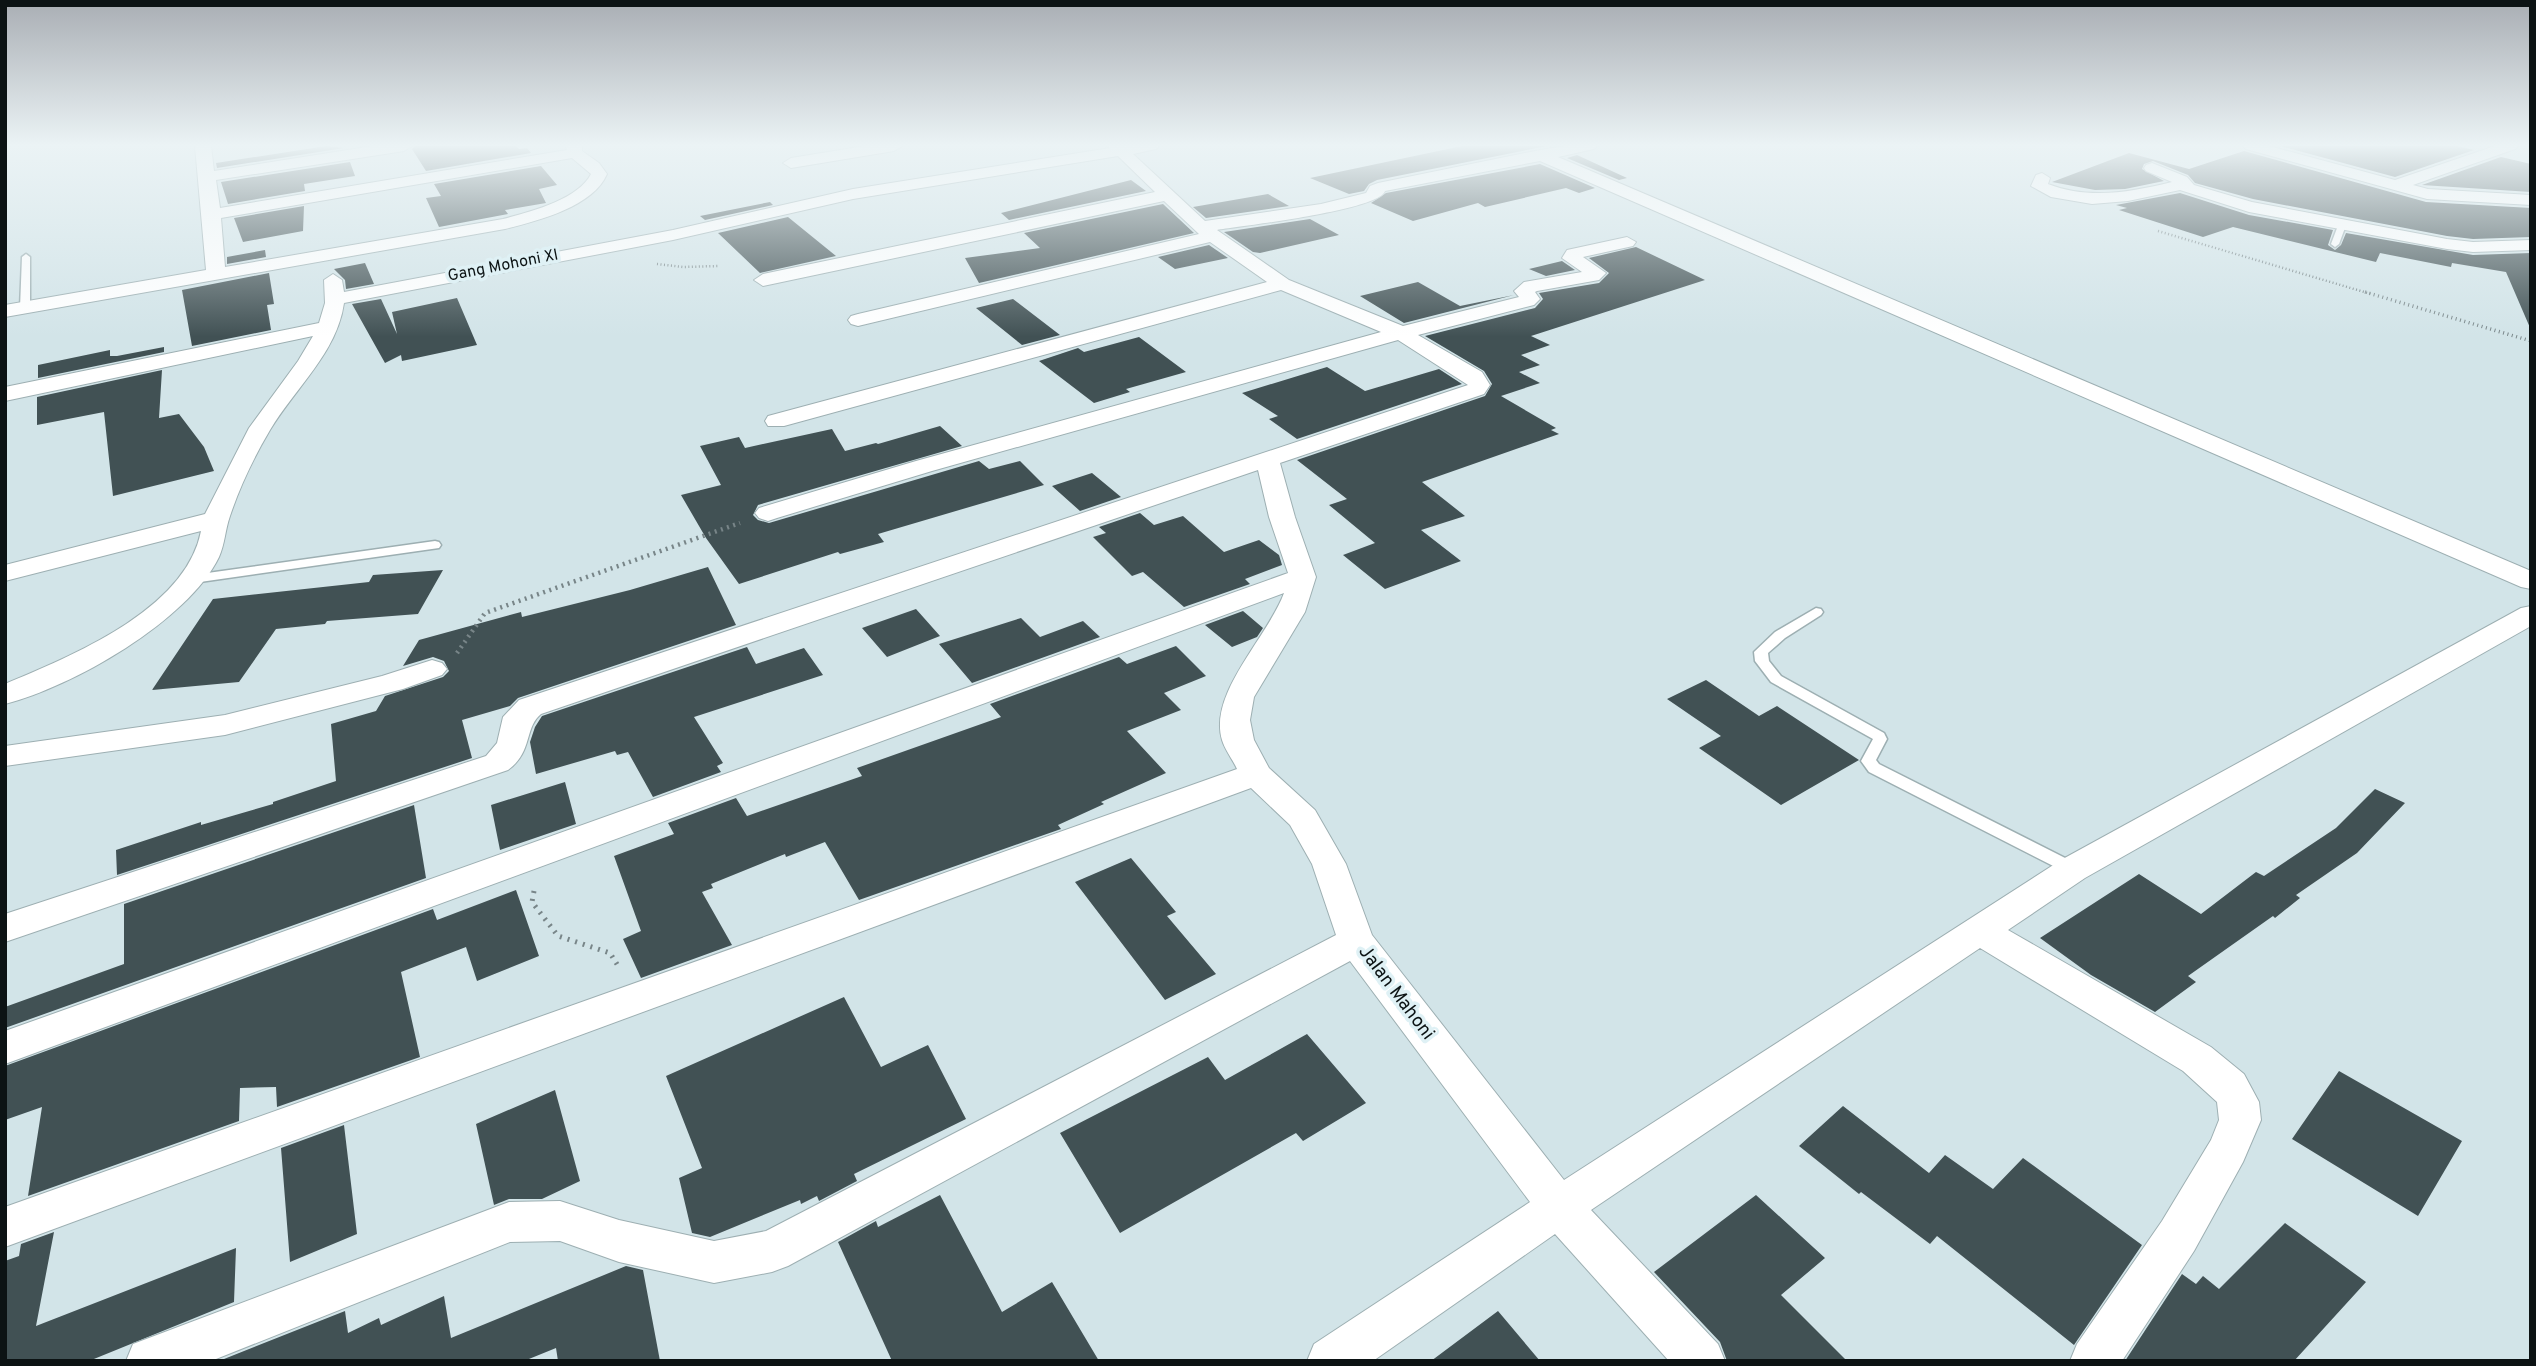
<svg xmlns="http://www.w3.org/2000/svg" width="2536" height="1366" viewBox="0 0 2536 1366" font-family="Overpass,sans-serif">
  <style>
    .building { fill: #415154 }
    .lines { fill: none; stroke-linecap: round; stroke-linejoin: round }
    .service-casing { stroke: #9dafb2; stroke-width: 3 }
    .minor-casing { stroke: #9dafb2; stroke-width: 2 }
    .path-far3 { stroke: #788588; stroke-width: 2.5; stroke-dasharray: 1 2.5; stroke-linecap: butt }
    .path-far2 { stroke: #788588; stroke-width: 3.5; stroke-dasharray: 1 3.5; stroke-linecap: butt }
    .path-far1 { stroke: #788588; stroke-width: 4.5; stroke-dasharray: 2 4.5; stroke-linecap: butt }
    .path { stroke: #788588; stroke-width: 5; stroke-dasharray: 2 6; stroke-linecap: butt }
    .service { fill: #fff; fill-rule: evenodd }
    .minor { fill: #fff; fill-rule: evenodd }
    .labels { text-anchor: middle; dominant-baseline: central; stroke-width: 7; stroke-linejoin: round; paint-order: stroke }
    .far-street-label { font-size: 16px; fill: #0c1314; stroke: #dff1f5 }
    .street-label { font-size: 19px; fill: #0c1314; stroke: #dff1f5 }
  </style>
  <rect width="100%" height="100%" fill="#d2e4e8"/>
  <path class="building" d="M326 146 344 148 217 168 216 163Z
    M415 146H515L519 149 527 148 531 153 426 171 412 149Z
    M1462 146H1547L1377 180 1369 184 1364 191 1349 194 1310 178Z
    M2280 146H2457L2474 150 2395 177Z
    M2244 151 2426 202 2531 208V237L2473 239 2447 236 2253 199 2195 183 2188 175 2153 161 2144 164 2142 169 2164 181 2125 189 2095 190 2052 182 2129 153 2189 169Z
    M1577 155 1627 178 1619 180 1567 158Z
    M2501 157 2531 164V192L2422 185Z
    M350 162 355 176 304 184 305 191 228 204 221 182Z
    M1540 164 1595 188 1579 193 1566 188 1485 207 1478 203 1413 221 1371 203 1386 193Z
    M541 166 557 185 539 189 546 203 505 210 508 214 439 227 426 198 441 196 434 184Z
    M1131 180 1146 191 1009 220 1001 213Z
    M2180 193 2249 215 2333 230 2328 245 2335 250 2341 245 2346 233 2473 255 2531 253V330L2506 272 2452 263 2451 267 2380 253 2376 262 2233 227 2203 237 2119 210 2127 208 2116 205Z
    M1268 194 1289 206 1206 218 1193 207Z
    M770 202 773 205 705 220 700 216Z
    M1163 204 1194 233 979 283 965 258 1040 248 1024 233Z
    M304 206 303 231 243 242 234 218Z
    M788 217 836 256 760 273 718 233Z
    M1310 219 1339 235 1260 253 1253 252 1224 232Z
    M1209 245 1228 258 1175 269 1158 257Z
    M1636 247 1705 280 1531 336 1550 345 1521 355 1540 365 1519 372 1540 383 1501 396 1556 428 1551 430 1559 434 1422 482 1465 516 1421 530 1461 561 1385 589 1343 555 1375 543 1329 505 1347 499 1297 460 1485 396 1492 384 1484 371 1425 336 1535 308 1543 299 1539 293 1599 283 1609 273 1589 258Z
    M265 250 266 257 227 264V257Z
    M1562 261 1575 270 1546 276 1529 269Z
    M365 263 374 284 346 289 345 280 334 269Z
    M269 273 274 304 267 305 271 330 192 346 182 290Z
    M1418 282 1460 306 1514 295 1404 323 1360 296Z
    M457 298 477 345 402 361 401 355 385 363 352 304 381 299 397 334 392 312Z
    M1013 299 1060 335 1022 345 976 308Z
    M1139 337 1186 372 1126 389 1130 392 1094 403 1039 361 1078 348 1084 352Z
    M164 347V352L38 378V365L110 350V356H117Z
    M1327 367 1365 391 1439 369 1462 384 1297 439 1269 419 1278 416 1242 393Z
    M162 370 159 418 179 414 204 447 214 471 113 496 104 412 37 425V397Z
    M940 426 962 446 758 505 753 515 758 520 769 523 979 461 989 469 1020 461 1044 485 878 534 884 542 840 554 838 552 739 584 706 538 681 495 721 485 700 446 739 437 745 448 832 429 845 451 876 443 878 444Z
    M1092 473 1121 497 1080 511 1052 486Z
    M1140 513 1154 525 1183 516 1224 552 1259 540 1279 555 1282 565 1245 579 1250 584 1184 607 1143 572 1132 576 1093 537 1106 533 1099 527Z
    M708 567 736 625 518 698 510 706 462 720 472 758 117 875 116 850 201 822V825L273 804V802L336 781 331 724 376 711 385 696 443 677 449 671 444 661 433 657 403 666 419 640 521 612 522 617 630 590Z
    M443 570 418 614 327 621 325 624 276 629 239 682 152 690 213 599 369 582 373 575Z
    M916 609 940 636 887 657 862 628Z
    M1243 611 1263 628 1257 637 1232 647 1205 625Z
    M1021 618 1040 637 1083 621 1100 637 972 683 939 644Z
    M1176 646 1206 676 1164 693 1181 710 1127 731 1166 773 1101 802 1104 804 1058 825 1061 829 859 900 825 842 786 857 785 854 711 884 713 888 702 892 732 945 641 978 623 939 641 931 614 856 674 834 668 823 736 798 747 816 862 776 857 768 1001 717 990 704 1119 657 1127 664Z
    M747 647 756 664 804 648 823 675 694 717 723 763 717 766 721 772 653 797 628 752 617 755 615 751 536 774 530 742 535 727 542 716Z
    M1706 680 1759 716 1777 706 1859 760 1781 805 1699 748 1721 736 1667 699Z
    M565 782 576 824 500 850 491 805Z
    M2375 789 2405 803 2357 853 2296 895 2300 898 2275 918 2273 916 2188 976 2196 982 2155 1012 2091 975 2040 938 2139 874 2201 914 2256 872 2264 876 2336 828Z
    M414 805 426 878 5 1028V1007L124 964V904Z
    M1131 858 1176 912 1167 916 1216 974 1165 1000 1075 882Z
    M516 890 539 956 477 981 466 947 401 972 420 1057 277 1107 276 1087 240 1088 239 1121 28 1196 42 1107 5 1120V1066L433 909 437 920Z
    M844 997 881 1067 928 1045 966 1119 854 1174 857 1181 819 1201 817 1196 801 1204 800 1200 710 1237 692 1233 679 1178 702 1168 666 1076Z
    M1307 1034 1366 1103 1303 1141 1296 1133 1120 1233 1060 1133 1208 1057 1225 1080Z
    M2339 1071 2462 1141 2418 1216 2292 1139Z
    M555 1090 580 1181 542 1199H509L494 1205 476 1124Z
    M1843 1106 1929 1173 1945 1155 1993 1189 2023 1158 2142 1245 2074 1345 1937 1236 1930 1244 1861 1192 1859 1194 1799 1146Z
    M344 1125 357 1234 290 1262 281 1148Z
    M940 1195 1002 1312 1052 1282 1099 1361H892L838 1242 876 1221 878 1227Z
    M1756 1195 1825 1258 1781 1295 1847 1361H1727L1720 1342 1654 1272Z
    M2285 1223 2366 1282 2294 1361H2125L2182 1274 2196 1284 2203 1276 2219 1289Z
    M54 1232 36 1326 236 1248 234 1302 89 1361H5V1261L19 1256 21 1244Z
    M626 1266 643 1270 660 1361H558L556 1348 524 1361H219L345 1311 348 1333 379 1318 381 1325 444 1296 451 1338Z
    M1498 1311 1540 1361H1431Z"/>
  <g class="lines">
    <g class="service-casing">
      <path id="service" d="M2339 223 2346 225 2339 244 2335 247 2331 244Z
        M26 254 30 257V308L25 311 20 308 22 257Z
        M435 541 439 542 441 545 439 548 193 583 187 579 193 575Z
        M1816 608 1821 609 1823 612 1821 615 1785 638 1768 653 1769 661 1781 676 1884 733 1887 739 1876 760 1879 764 2079 865 2081 869 2079 873H2067L1869 772 1861 761 1873 739 1771 682 1755 661 1754 652 1775 632Z"/>
    </g>
    <g class="minor-casing">
      <path id="minor" d="M195 146H211L214 171 373 146H412L404 151 216 180 220 208 567 150 566 146H582V151L599 163 607 174C593 207 537 221 505 229L5 317V305L206 270ZM572 158 591 174C578 200 529 212 503 219L225 267 221 218Z
        M865 146H902L894 151 791 168 783 163 791 158Z
        M1108 146H1159L1156 149 1133 154 1205 221 1321 204 1366 193 1370 186 1378 183 1540 150 1565 146H1597L1594 149 1558 157 2531 571V589L2521 587 1540 161 1385 191C1380 210 1242 226 1217 230L1289 280 1403 326 1519 297 1514 291 1524 282 1582 272 1562 258 1567 250 1627 237 1636 242 1633 246 1583 257 1606 273 1599 280 1537 291 1535 292 1540 299 1534 305 1418 335 1482 372 1490 385 1484 394 1280 463 1295 517 1316 577 1305 612 1254 697 1250 720 1254 740 1269 768 1315 810 1346 864 1372 935 1564 1180 2061 860 2521 608 2531 606V626L2085 878 2008 930 2211 1047 2244 1074 2259 1102 2261 1120 2243 1162 2194 1251 2122 1361H2070L2077 1344 2162 1221 2211 1140 2219 1120 2217 1102 2183 1071 1980 948 1591 1210 1718 1344 1725 1361H1669L1555 1234 1373 1361H1307L1314 1344 1530 1202 1350 961 788 1266 772 1272 714 1283 619 1262 560 1241 510 1242 211 1361H126L133 1344 509 1202 560 1201 619 1220 714 1241 766 1231 1336 935 1312 864 1290 825 1251 788 5 1247V1207L1237 769C1233 760 1225 750 1222 740 1208 693 1268 637 1284 593L5 1064V1031L1288 573 1269 517 1258 470 541 714C524 728 533 752 508 770L5 942V914L486 756 497 743 503 717 519 700 1468 385 1398 340 932 471 777 518 768 521 759 518 755 513 759 508 916 461 1381 332 1281 290 784 426H768L765 421 768 416 1267 282 1210 242 858 326 851 324 848 320 851 316 858 314 1199 234 1164 201 763 286 754 280 763 274 1155 192 1118 156 853 199 673 240 344 303C337 353 295 388 270 430 254 457 240 486 230 516 225 530 225 544 219 557 188 621 72 687 5 704V684C71 656 186 610 201 531L5 581V565L205 514 249 428 298 361 313 336 5 401V387L319 323 325 303 324 280 333 274 342 280 344 292 673 230 853 189 1110 148Z
        M2243 146H2269L2395 180 2495 146H2518L2515 149 2413 185 2428 189 2531 195V205L2427 199 2246 149Z
        M2152 163 2187 177 2194 185 2252 202 2447 239 2473 242 2531 240V250L2473 252 2447 249 2249 212 2180 190 2128 201 2092 204 2051 197 2031 186 2036 175 2042 173 2050 178 2048 184C2089 200 2131 192 2172 182L2146 171 2144 168 2146 165Z
        M432 660 442 663 447 669 442 675 403 689 225 735 5 766V746L225 715 382 676Z"/>
    </g>
    <path class="path-far3" d="M2158 231 2371 294
      M657 264 683 267 719 266"/>
    <path class="path-far2" d="M2365 292 2531 341"/>
    <path class="path-far1" d="M457 653 485 613 740 523"/>
    <path class="path" d="M534 891 532 902 558 936 610 953 620 969"/>
    <use href="#service" class="service"/>
    <use href="#minor" class="minor"/>
  </g>
  <linearGradient id="sky" x2="0" y2="1"><stop stop-color="#a9aeb4"/><stop offset="0.43" stop-color="#ebf3f5"/><stop offset="1" stop-color="#ebf3f5" stop-opacity="0"/></linearGradient>
  <rect width="2536" height="337" fill="url(#sky)"/>
  <g class="labels">
    <g class="far-street-label">
      <text transform="translate(503 266) rotate(-11)">Gang Mohoni XI</text>
    </g>
    <g class="street-label">
      <text transform="translate(1396 993) rotate(53)">Jalan Mahoni</text>
    </g>
  </g>
  <rect width="2536" height="1366" fill="none" stroke="#0c1314" stroke-width="14"/>
</svg>
